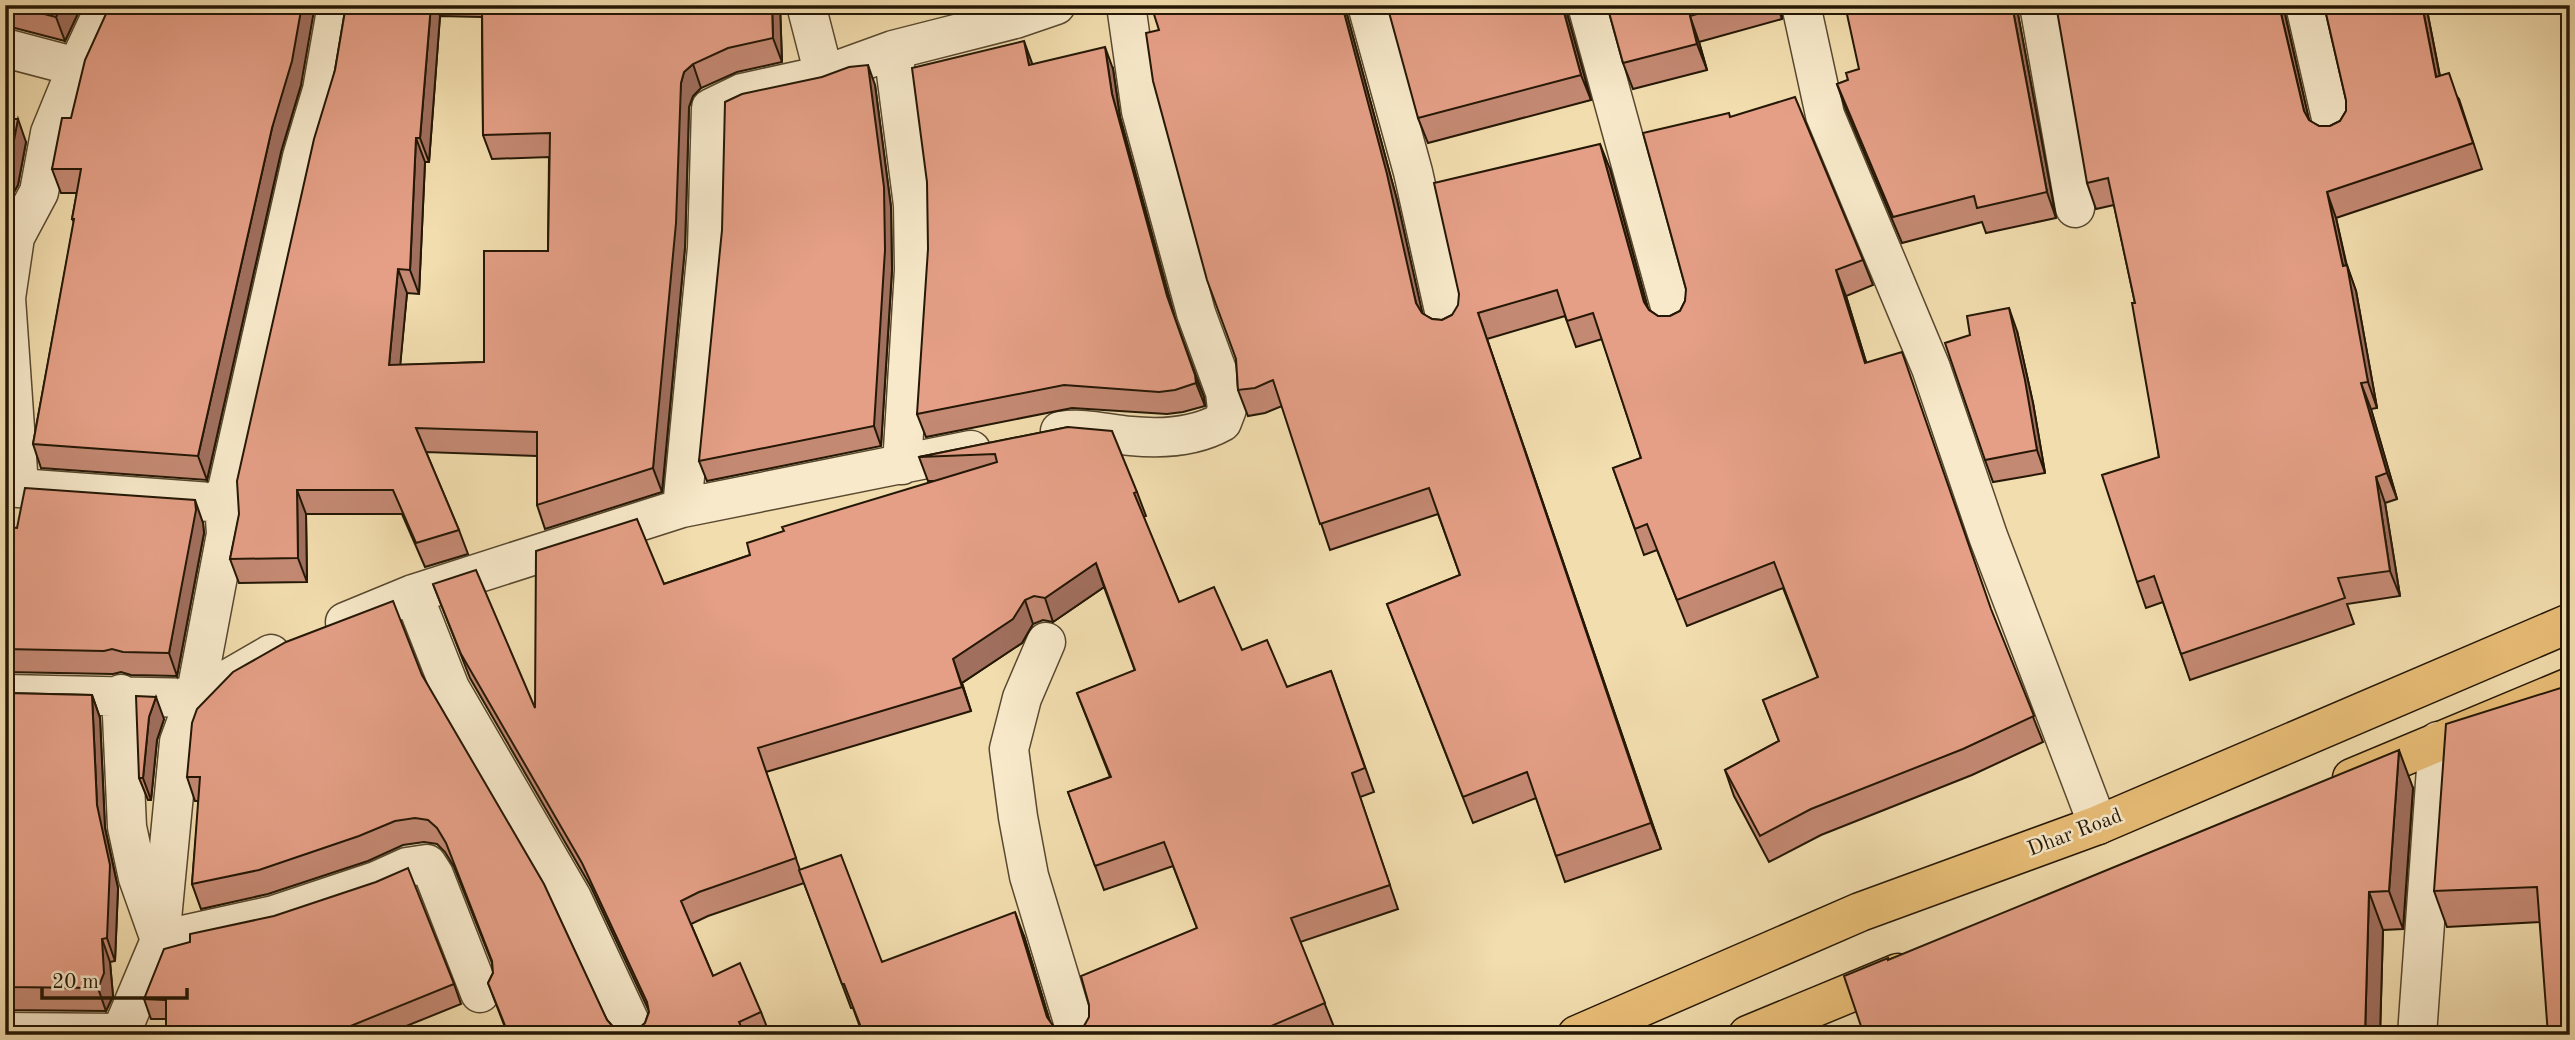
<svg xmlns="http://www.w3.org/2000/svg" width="2575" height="1040" viewBox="0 0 2575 1040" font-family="'Old Standard TT',serif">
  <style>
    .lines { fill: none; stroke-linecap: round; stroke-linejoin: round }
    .minor-casing { stroke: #58482f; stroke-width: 41 }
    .primary-casing { stroke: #241705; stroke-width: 41 }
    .minor { stroke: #f7e9ca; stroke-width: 38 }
    .primary { stroke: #e9be77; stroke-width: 38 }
    .wall { fill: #c48973; stroke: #241705; stroke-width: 2; fill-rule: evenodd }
    .shaded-wall { fill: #a06f5e; stroke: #241705; stroke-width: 2 }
    .building { fill: #e49f86; stroke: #241705; stroke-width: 2 }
    .labels { text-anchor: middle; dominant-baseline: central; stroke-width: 5; stroke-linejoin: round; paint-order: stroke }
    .street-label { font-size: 21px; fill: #241705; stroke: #f7e9ca }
  </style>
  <rect width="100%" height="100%" fill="#f2ddae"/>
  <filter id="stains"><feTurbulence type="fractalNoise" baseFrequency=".00286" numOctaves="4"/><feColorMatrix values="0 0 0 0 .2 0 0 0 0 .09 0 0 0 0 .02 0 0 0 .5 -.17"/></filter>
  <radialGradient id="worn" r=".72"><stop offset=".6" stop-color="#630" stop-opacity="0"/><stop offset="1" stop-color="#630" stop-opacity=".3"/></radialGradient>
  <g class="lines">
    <g class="minor-casing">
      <path id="minor" d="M806 5 824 75
        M1367 5 1413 172 1447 324
        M1587 5 1674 321
        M1801 5 1825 115 1931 368 1988 536 2098 825
        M2039 5 2075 208
        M2305 5 2334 131
        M5 48 77 67
        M893 50 913 205 914 270 902 465
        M1060 431C1086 427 1106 434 1131 436 1161 439 1195 437 1222 422L1227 409 1225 392 1196 313 1141 111 1126 5
        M19 486 6 298 15 237 39 192 50 133 77 67 106 5
        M5 487 224 503
        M682 508 707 248 711 108 742 93 824 75 893 50 1015 19 1056 5
        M413 594 450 688 572 898 636 1035
        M345 622 413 594 682 508 971 450
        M1046 642 1022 698 1009 749 1018 817 1029 876 1077 1035
        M5 694 195 698 271 654
        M121 694 127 827 138 878 160 940 274 915 376 881 407 867 427 864 434 875 480 993
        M5 1032 120 1033
        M120 1035 160 940 179 742 195 698 226 534 224 503 302 157 322 90 337 5
        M2417 1035 2438 741"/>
    </g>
    <g class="primary-casing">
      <path id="primary" d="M2352 778 2570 687
        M1577 1035 1860 912 2098 825 2570 623
        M1748 1035 1898 973"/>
    </g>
    <use href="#minor" class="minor"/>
    <use href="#primary" class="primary"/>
  </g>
  <path class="wall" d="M5 5H82L65 41 11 27H5Z
    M346 5H780L782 62 737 72 701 88 693 96 689 107 685 247 662 492 545 529 537 505V456L426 452 459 530 468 554 425 567 402 514H306L307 582 239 583 230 559 335 70ZM440 16 482 17 483 135 492 159 549 157 548 251 484 362 400 365 407 293 419 294 425 162H429Z
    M1607 5H1781L1782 19 1699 42 1707 70 1633 89 1623 63Z
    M2324 5H2426L2440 76 2459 99 2482 169 2336 218 2347 266 2356 291 2377 408 2371 409 2397 499 2385 503 2400 596 2347 604 2354 624 2190 680 2163 602 2146 608 2137 582 2159 457 2135 303 2114 205 2096 209 2087 183 2284 10 2309 121 2319 126H2330L2340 121 2346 111V100Z
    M2017 9 2056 218 1986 233 1982 222 1902 243 1846 110 1837 84 1848 80 1859 69Z
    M1566 10 1591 100 1428 143 1418 118Z
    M1346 11 1397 200 1422 314 1432 319 1442 320 1452 315 1610 169 1648 309 1658 316H1670L1680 311 1685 301 1730 117 1863 260 1873 285 1846 296 1866 362 1994 618 2043 742 1972 775 1821 835 1769 862 1734 796 1725 770 1779 741 1763 700 1818 678 1783 588 1687 626 1657 550 1644 555 1613 468 1641 458 1602 339 1576 347 1565 316 1487 339 1661 849 1565 882 1536 798 1473 823 1387 604 1460 575 1438 514 1330 550 1282 406 1265 413 1248 416 1238 390 1236 359 1159 30Z
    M1113 69 1120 117 1175 318 1204 397 1205 406 1183 412 1167 414 1072 408 926 437 917 414Z
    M822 77 875 85 891 207 892 270 881 446 707 481 699 461Z
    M301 85 281 152 207 480 41 468 33 444 74 222 72 219 77 193H61L52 169 71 118Z
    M5 119 26 142 18 185 14 192H5Z
    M2017 331 2033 403 2045 473 1993 482 1985 460Z
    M1068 427 1137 492 1146 516 1143 517 1179 602 1242 650 1287 687 1331 671 1374 792 1360 797 1398 909 1300 942 1334 1027 1316 1035H863L853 1008H851L804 883 708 916 691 924 713 976 761 1012 770 1035H508L488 983 493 973 492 963 454 867 445 852 437 844 424 842 403 845 368 861 268 894 201 909 192 884 199 801H195L187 777 422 675 607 1020 615 1029 625 1033 636 1031 645 1023 649 1011 591 887 470 678 433 584 535 708 664 584 750 555 934 481H928L919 457ZM1104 587 1135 671 1077 693 1110 777 1068 792 1104 890 1173 866 1197 928 1084 1026 1074 1032H1064L1054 1027 1050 1022 1024 936 882 962 800 870 766 772 971 711 962 683 1022 643 1033 624 1043 620 1053 622Z
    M203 523 204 533 177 676 131 675 121 672 113 674 5 672V527L17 528Z
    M2570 685 2540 922 2447 927 2434 891Z
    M5 693 92 695 100 718 105 828 118 888 115 961 110 962 113 996 106 1011 5 1010Z
    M164 719 157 740 151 800H148L139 778Z
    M2413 788 2403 929 2383 930 2380 1035H1864L1888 960Z
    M454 984 461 1004 384 1035H166V1019H151L144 999Z"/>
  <path class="shaded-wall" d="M62 5H82L65 41 56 17Z
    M302 5H315L301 85 281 152 207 480 198 456 272 128Z
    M431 5H436L440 16 429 162 420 138Z
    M772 5H780L782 62 773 38Z
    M1342 5H1346V11L1397 200 1426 329 1416 303Z
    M1562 5H1566V10L1591 100 1581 75Z
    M1777 5H1781L1782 19Z
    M2012 5H2018L2017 9 2056 218 2047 192Z
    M2279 5H2284V10L2313 137 2304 111Z
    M2422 5H2426L2445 103 2436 77Z
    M1690 16 1699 42 1707 70 1697 44Z
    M1024 41 1032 63 1037 87 1029 65Z
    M1105 47 1113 69 1120 117 1175 319 1167 296 1112 94Z
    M693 64 701 88 693 96 689 107 685 247 662 492 653 468 681 83 684 72Z
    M868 65 875 85 891 207 892 270 881 446 874 426Z
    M18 119 26 142 18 185 14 192 6 169Z
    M416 138 425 162 419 294 410 270Z
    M1600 144 1610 169 1653 327 1644 302Z
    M2327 192 2336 218 2349 278 2347 265 2356 291 2377 408 2368 382Z
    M398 269 407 293 398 389 389 365Z
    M1836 270 1846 296 1874 388 1865 363Z
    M2009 308 2017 331 2033 403 2045 473 2037 450Z
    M1478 313 1487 339 1661 849 1651 823Z
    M1195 375 1204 397 1205 406 1196 383Z
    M2361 383 2371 409 2397 499 2387 473Z
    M2376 477 2385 503 2400 596 2390 571Z
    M297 490 306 514 307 582 298 558Z
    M195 500 203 523 204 533 177 676 169 653Z
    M1096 563 1104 587 1053 622 1045 598Z
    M1025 600 1033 624 1022 643 962 683 971 711 953 659Z
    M92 695 100 718 105 828 118 888 115 961 107 938 97 805Z
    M156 697 164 719 157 740 151 800 143 778 149 717Z
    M2399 750 2413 788 2403 929 2389 891Z
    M2369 892 2383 930 2380 1035H2365Z
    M1015 912 1024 936 1054 1035 1047 1017Z
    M102 939 110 962 113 996 106 1011 98 988Z"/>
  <path class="building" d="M10 5H62L56 17Z
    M110 5H302L292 61 272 128 198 456 33 444 74 219H72L81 169H52L62 118H71L85 60Z
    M346 5H431L420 138H416L410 270 398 269 389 365 484 362V251H548L550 133 483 135 482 5H772L773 38 728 48 693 64 684 72 681 83 676 223 653 468 537 505V432L416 428 459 530 416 543 393 490H297L298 558 230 559 239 514 237 481 314 139 335 70Z
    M1151 5H1342L1387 174 1416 303 1422 313 1432 319 1442 320 1452 315 1458 305 1459 294 1434 183 1600 144 1644 302 1649 310 1658 316H1670L1680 311 1685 301 1686 289 1643 133 1729 113 1730 117 1795 97 1863 260 1836 270 1865 363 1902 352 1991 609 2034 716 1963 749 1811 809 1760 836 1725 770 1779 741 1763 700 1818 677 1774 562 1677 600 1647 524 1635 529 1613 468 1641 458 1593 313 1567 321 1557 290 1478 313 1651 823 1556 856 1527 772 1463 797 1387 604 1460 575 1429 488 1320 524 1273 380 1255 388 1238 390 1236 359 1207 280 1153 81 1146 33 1159 30Z
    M1387 5H1562L1581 75 1418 118Z
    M1607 5H1729L1690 16 1697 44 1623 63Z
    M1845 5H2012L2047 192 1977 208 1974 196 1893 217 1837 84 1848 80 1846 73 1859 69Z
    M2056 5H2279L2304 111 2309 120 2319 126H2330L2340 121 2346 111V100L2324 5H2422L2436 77 2449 73 2473 143 2327 192 2343 266 2347 265 2368 382 2361 383 2387 473 2376 477 2390 571 2338 578 2345 598 2181 654 2154 576 2137 582 2102 475 2159 457 2132 303H2135L2108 178 2087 183Z
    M1024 41 1029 65 1105 47 1112 94 1167 296 1195 375 1196 383 1175 390 1159 392 1064 385 917 414 928 249 927 182 912 68Z
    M868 65 884 187 885 250 874 426 699 461 722 230 725 102 742 94 822 77 849 67Z
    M5 119H18L10 162 6 169Z
    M2009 308 2025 380 2037 450 1985 460 1945 343 1970 335 1967 316Z
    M1068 427 1112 431 1137 492 1134 493 1179 602 1214 587 1242 650 1267 640 1287 687 1331 671 1365 768 1352 773 1390 885 1291 918 1325 1003 1250 1035H864L844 984H842L799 870 841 855 882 962 1015 912 1047 1017 1054 1027 1064 1032H1074L1084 1026 1089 1017V1005L1081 976 1197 928 1164 842 1095 866 1068 792 1111 777 1077 693 1135 670 1096 563 1045 598 1034 596 1025 600 1013 619 953 659 962 687 758 748 796 858 699 892 681 901 713 976 740 963 761 1012 739 1022 745 1035H522L519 1029 508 1033 488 983 493 973 492 961 446 843 437 828 428 820 415 818 395 821 359 836 259 870 192 884 200 777H187L192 723 197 709 233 672 286 642 393 601 422 675 544 884 607 1020 615 1029 625 1033 636 1031 645 1023 649 1012 647 1002 582 863 461 654 433 584 476 570 535 708 536 551 637 519 664 584 750 555 747 543 784 531 782 527 997 462 995 454 919 457Z
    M25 488 195 500 196 510 169 653 123 652 112 649 104 651 5 649V527L17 528Z
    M2570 685V1035H2548L2537 887 2434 891 2446 724Z
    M5 693 92 695 97 805 110 865 107 938 102 939 104 973 98 988 5 987Z
    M136 696 156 697 149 717 143 778H139Z
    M2399 750 2389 891 2369 892 2365 1035H1864L1844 976 1888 958V960Z
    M408 868 454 984 348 1027 351 1035H166V1000L144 999 164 949 190 942V934L274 916 376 882Z"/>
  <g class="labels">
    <g class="street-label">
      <text transform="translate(2075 833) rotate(-21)">Dhar Road</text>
    </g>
  </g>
  <rect width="2575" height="1040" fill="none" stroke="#f2ddae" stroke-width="28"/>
  <rect x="7" y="7" width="2561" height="1026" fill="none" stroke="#241705" stroke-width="3.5"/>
  <rect x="14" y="14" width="2547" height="1012" fill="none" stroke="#241705" stroke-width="2"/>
  <path d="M42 988v10h145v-10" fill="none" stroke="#241705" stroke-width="3.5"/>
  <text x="52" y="988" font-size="21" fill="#241705" stroke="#f7e9ca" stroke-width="5" paint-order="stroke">20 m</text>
  <rect width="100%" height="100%" filter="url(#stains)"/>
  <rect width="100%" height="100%" fill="url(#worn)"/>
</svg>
